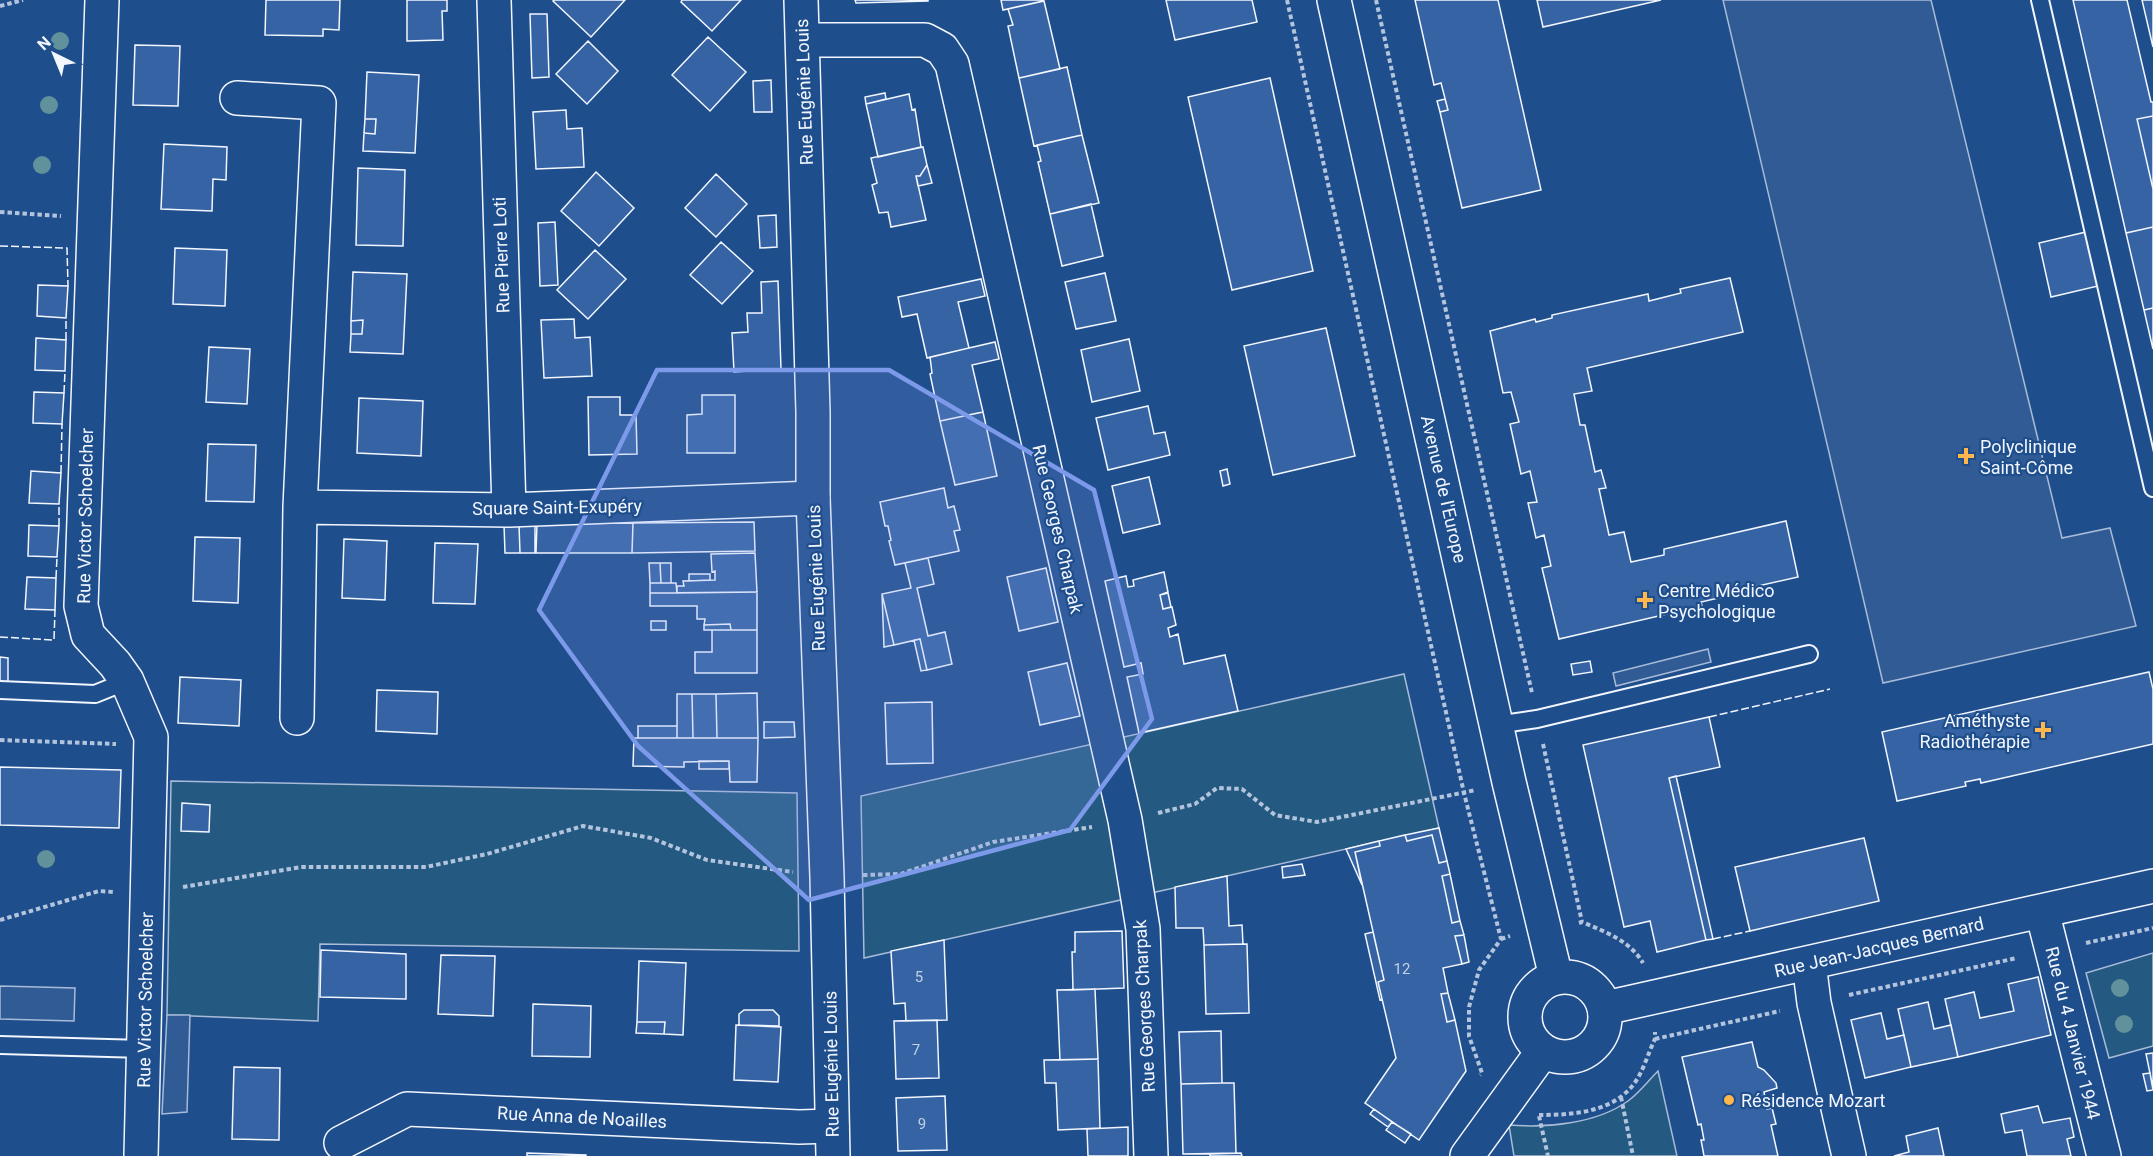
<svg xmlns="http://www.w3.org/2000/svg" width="2153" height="1156" viewBox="0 0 2153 1156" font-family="Roboto,sans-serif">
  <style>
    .green { fill: #245a82; stroke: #a8bbd7; stroke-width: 1.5 }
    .parking { fill: #305b95; stroke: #a8bbd7; stroke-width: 1.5 }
    .building { fill: #3563a3; stroke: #f2f6ff; stroke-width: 1.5 }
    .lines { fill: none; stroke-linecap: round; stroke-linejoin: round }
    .lane-casing { stroke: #f2f6ff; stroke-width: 20 }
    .street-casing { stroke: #f2f6ff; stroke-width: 36 }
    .secondary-casing { stroke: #f2f6ff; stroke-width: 36 }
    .path { stroke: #b3c4dc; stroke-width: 4; stroke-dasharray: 4.5 3; stroke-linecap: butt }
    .lane { stroke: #1f4e8c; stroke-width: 16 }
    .street { stroke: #1f4e8c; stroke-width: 33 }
    .secondary { stroke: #1f4e8c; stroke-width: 33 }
    .fence { stroke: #f2f6ff; stroke-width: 1.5; stroke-dasharray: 8 3; stroke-linecap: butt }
    .tree { fill: #61919a }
    .marked { fill: #7d9aea; fill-opacity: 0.2; stroke: #7d9aea; stroke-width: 4.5; stroke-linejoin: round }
    .poi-dot { fill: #ffb74d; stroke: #1f4e8c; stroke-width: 2 }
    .labels { text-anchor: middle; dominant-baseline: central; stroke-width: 4.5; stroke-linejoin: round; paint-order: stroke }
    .number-label { font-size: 15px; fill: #c3d1e8 }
    .street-label { font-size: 18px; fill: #f2f6ff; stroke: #1f4e8c }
    .poi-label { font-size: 18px; fill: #f2f6ff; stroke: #1f4e8c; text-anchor: start }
  </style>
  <rect width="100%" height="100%" fill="#1f4e8c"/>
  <path class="green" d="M1404 674 1439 828 864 958 861 796Z
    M171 781 797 793 799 951 320 944 318 1021 167 1015Z
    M2153 953V1046L2109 1058 2086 973Z
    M1658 1071 1677 1156H1514L1509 1125C1546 1128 1596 1124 1628 1101 1639 1093 1648 1081 1658 1071Z"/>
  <path class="parking" d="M1723 0H1931L2062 538 2110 528 2136 626 1883 683Z
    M1708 649 1711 662 1616 686 1613 673Z
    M0 986 75 988 74 1021 0 1019Z
    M167 1015H190L187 1112 162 1114Z"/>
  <path class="building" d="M266 0H340L339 30 323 29V36L265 35Z
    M407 0H447V11H442L443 40 407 41Z
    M554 0H625L591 37 553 1Z
    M682 0H741L712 31 681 2Z
    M855 0H928V1L856 3Z
    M1001 0H1043V1L1003 10Z
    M1166 0H1252L1257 22 1175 40Z
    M1415 0H1498L1541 190 1462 208 1440 112 1448 110 1441 83 1434 85Z
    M1537 0H1661L1543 27Z
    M2073 0H2127L2151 102H2153V116L2137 119 2153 189V227L2126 233Z
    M2142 0H2153V47Z
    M1044 1 1060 69 1019 78 1008 26 1013 25 1008 9Z
    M530 14H547L549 77 532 78Z
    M708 37 746 72 710 111 672 75Z
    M588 41 618 71 587 104 556 74Z
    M135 45 180 46 178 106 133 105Z
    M1067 67 1082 135 1034 146 1019 78Z
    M367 72 419 75 415 153 363 151 364 133 375 134 376 119H365Z
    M1270 78 1313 271 1232 290 1188 97Z
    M771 80 772 112H754L753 81Z
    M885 93 886 99 866 104 865 97Z
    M909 94 912 110 915 109 921 147 878 157 866 104Z
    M1445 99 1448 110 1440 112 1437 101Z
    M566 110 567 129 582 128 584 167 536 169 533 112Z
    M2153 116V189L2137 119Z
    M365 119H376L375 134 364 133Z
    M1082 135 1099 203 1050 214 1038 162 1041 161 1037 145Z
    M164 144 227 147 226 180 213 179 212 211 161 209Z
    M923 147 927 165 920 176H916L926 220 891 227 888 212 879 213 872 185 877 183 871 158Z
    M927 165 932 183 918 186 916 176H920Z
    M358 168 405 170 403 246 356 245Z
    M596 172 634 208 599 246 561 211Z
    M716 174 747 204 716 237 685 208Z
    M1091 204 1103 256 1062 266 1050 214Z
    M776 215 777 247 760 248 758 216Z
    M555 222 558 285 540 286 538 223Z
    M2153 227V308L2144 310 2126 233Z
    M2086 232 2098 286 2051 297 2039 243Z
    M721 242 753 271 722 304 690 275Z
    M175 248 227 250 225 306 173 304Z
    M595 250 626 279 588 319 557 290Z
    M353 272 407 274 403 354 350 352 351 334H362L363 320 351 321Z
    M1105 273 1116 321 1076 329 1065 282Z
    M1730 278 1743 332 1587 368 1592 391 1574 394 1580 425H1585L1595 472 1601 470 1606 488 1599 489 1609 535 1624 532 1631 562 1664 555V549L1786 521 1798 577 1749 588V591L1701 602 1702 606 1559 639 1542 568 1551 566 1544 535 1536 538 1528 503 1537 502 1530 471 1521 474 1510 424 1519 422 1511 392 1503 393 1490 331 1535 319 1536 322 1552 318V315L1648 294 1649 301 1681 293 1680 289Z
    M981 279 985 296 958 302 969 348 927 358 917 314 902 317 898 297Z
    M778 281 781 369 734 372 732 333 748 332 747 313H762L761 282Z
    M38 285 68 286 66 318 37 316Z
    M2153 308V349L2144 310Z
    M574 319 575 338 590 337 592 376 544 378 541 320Z
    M363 320 362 334H351V321Z
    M1326 328 1355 456 1273 475 1244 346Z
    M36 338 66 340 65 371 35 370Z
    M1129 339 1140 391 1092 402 1081 350Z
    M995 342 999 359 972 365 983 412 940 421 930 374 932 373 930 357Z
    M209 347 250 349 247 404 206 402Z
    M34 392 64 393 62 424 33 423Z
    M702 395H735V453H687V415L702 414Z
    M588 397H620V415H636L637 454 589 455Z
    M359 398 423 401 421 456 357 453Z
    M1148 406 1154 434 1165 432 1170 455 1108 470 1096 418Z
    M983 412 997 476 955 485 940 421Z
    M208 444 256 445 254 502 206 501Z
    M1227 469 1230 484 1223 486 1220 471Z
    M31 471 61 473 59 504 29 503Z
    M1149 477 1160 524 1123 533 1112 486Z
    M944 488 948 508 954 506 960 530 954 531 959 551 895 565 889 541 891 540 888 526H885L880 502Z
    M754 522 755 551 632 553 633 523Z
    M633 523 632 553H536L537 524Z
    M535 524V553H520L519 525Z
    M29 525 59 526 57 557 28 556Z
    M504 525H519L520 553H505Z
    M195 537 240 538 238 603 193 601Z
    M344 539 387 541 385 600 342 598Z
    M435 543 478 544 475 604 433 603Z
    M755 553 757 592 677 593V586H684L683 581 715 580V571L712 572 711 554Z
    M928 558 934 584 917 588 928 636 945 632 952 664 927 670 920 639 894 645 882 594 911 588 905 563Z
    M649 563H660L661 583H650Z
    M660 563H671V583H661Z
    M1046 568 1058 622 1019 631 1007 577Z
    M1164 572 1168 592 1160 595 1163 609 1172 607 1176 625 1168 628 1170 637 1178 634 1184 664 1225 655 1238 711 1139 733 1127 677 1143 674 1141 663 1124 667 1105 581 1126 576 1128 587 1134 586 1133 580Z
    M689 574H710V580L689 581Z
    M27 577 56 578 55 610 25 609Z
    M650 583H676L677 593H650Z
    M757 592V630H731L730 624 704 625 705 619H697V606H650V593Z
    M1168 593 1171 607 1163 609 1160 595Z
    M882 594 894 645 884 647Z
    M651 621H666V630H651Z
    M730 624 731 630H704V625Z
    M712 630H757V673H695V652H712Z
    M920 639 927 670 921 671 914 640Z
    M0 657 8 658V683H0Z
    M1590 661 1592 672 1573 675 1571 664Z
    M1067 663 1080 716 1040 725 1028 672Z
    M2149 672 2153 689V744L1981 783 1980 779 1965 782 1966 786 1897 801 1882 732Z
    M180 677 241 680 239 726 178 723Z
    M377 690 438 692 437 734 376 731Z
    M757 693 758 738H717L716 694Z
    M677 694H692L693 738H677Z
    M692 694H716L717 738H693Z
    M932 702 933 763 887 764 885 703Z
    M1709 717 1720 767 1669 778 1706 940 1657 952 1650 921 1624 927 1583 745Z
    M764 722H794L795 737 764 738Z
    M638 726H677V738H638Z
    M634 738H758L757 782H730L729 761 684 762V767L633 766Z
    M699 761H729V769H699Z
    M0 767 121 770 119 828 0 825Z
    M1676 776 1713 939 1706 940 1669 778Z
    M182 803 210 805 209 832 181 831Z
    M1439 828 1447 861 1439 863 1432 835 1407 841 1405 835Z
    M1405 835 1407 841 1432 835 1439 863 1447 861 1450 874 1442 876 1452 923 1460 921 1464 935 1455 936 1462 964 1443 968 1448 993 1441 994 1447 1022 1455 1020 1466 1071 1419 1140 1365 1103 1396 1058 1378 982 1384 980 1355 852 1380 846 1379 841Z
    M1864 838 1879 901 1750 931 1735 867Z
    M1379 841 1380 846 1355 852 1362 885 1346 849Z
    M1302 864 1305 875 1283 878 1282 867Z
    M1450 874 1460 921 1452 923 1442 876Z
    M1227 876 1229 926 1242 925 1243 944 1204 945 1203 928H1176L1175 887Z
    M1122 931 1124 988 1073 990 1072 952H1075V932Z
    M1373 932 1384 980 1378 982 1382 999 1380 1000 1365 934Z
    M1464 935 1469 962 1462 964 1455 936Z
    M944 940 947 1020 906 1021 905 1003 894 1004 891 951Z
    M1247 944 1249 1013 1206 1014 1204 945Z
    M321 950 406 954V999L320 997Z
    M441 955 495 956 493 1016 438 1014Z
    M639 961 686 963 683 1035 664 1034 665 1022H637Z
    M2038 977 2051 1035 1958 1057 1945 999 1974 992 1980 1018 2014 1011 2008 984Z
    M1095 989 1098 1059 1060 1060 1057 990Z
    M1448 993 1455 1020 1447 1022 1441 994Z
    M1928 1002 1934 1029 1951 1025 1958 1057 1911 1067 1898 1009Z
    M533 1004 591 1006 590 1057 532 1056Z
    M744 1010H773L779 1016V1026L739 1025V1014Z
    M1881 1013 1887 1039 1904 1035 1911 1067 1865 1078 1851 1020Z
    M937 1020 939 1078 896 1079 894 1021Z
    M637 1022H665L664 1034 636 1033Z
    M736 1025 781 1027 778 1082 734 1080Z
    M1221 1031 1222 1083 1181 1084 1179 1032Z
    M1752 1042 1758 1067 1764 1070 1776 1083 1777 1088 1764 1092 1767 1109 1772 1108 1776 1124 1771 1125 1778 1156H1704L1701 1140H1704L1701 1124 1698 1125 1682 1057Z
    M2153 1053V1088L2146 1054Z
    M1098 1059 1100 1128 1058 1130 1056 1083H1045L1044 1060Z
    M234 1067 280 1068 279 1140 232 1139Z
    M2150 1073 2153 1090 2147 1091 2143 1074Z
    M1222 1083H1234L1236 1153 1183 1154 1181 1084Z
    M945 1096 947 1150 898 1151 896 1098Z
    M2038 1106 2043 1123 2070 1118 2074 1137 2067 1139 2071 1156H2027L2022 1130 2005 1133 2001 1114Z
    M1374 1109 1392 1122 1388 1127 1370 1114Z
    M1392 1122 1411 1134 1405 1143 1386 1130Z
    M1128 1127V1156H1088L1087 1129Z
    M1938 1128 1944 1156H1894L1909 1152 1906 1136Z
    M527 1153 586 1155V1156H527Z
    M1241 1153 1242 1156H1210V1154Z"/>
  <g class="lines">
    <g class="lane-casing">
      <path id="lane" d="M2040 0 2153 488
        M0 690 95 694 127 681
        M1496 725 1537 719 1809 654
        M0 1045 144 1049"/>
    </g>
    <g class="street-casing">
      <path id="street" d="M102 0 81 606 88 635 115 664 127 681 151 737 141 1156
        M494 0 509 510
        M1334 0 1509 782 1556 977
        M803 40H925L942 49 952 64 1125 820 1143 929 1151 1156
        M237 98 319 103 300 507 509 510 813 498
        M297 718 300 507
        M2042 911 2104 1156
        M1809 963 1814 1003 1849 1156
        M1525 1017a40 40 0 1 1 80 0a40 40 0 1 1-80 0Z
        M1605 1008 2153 886
        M341 1143 407 1109 799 1127 832 1126
        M1467 1156 1543 1051"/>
    </g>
    <g class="secondary-casing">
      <path id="secondary" d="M801 0 813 412V498L827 877 833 1156"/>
    </g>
    <path class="path" d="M1287 0 1464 793 1501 939 1479 970 1469 1007V1036L1482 1073 1480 1075
      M1376 0 1532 693
      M0 6 23 0
      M0 212 61 216
      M0 740 116 744
      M1543 744 1582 922
      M1158 813 1195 804 1217 788 1242 789 1275 815 1317 822 1476 790
      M863 875 901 874 993 842 1092 827
      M183 887 301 867H426L487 854 583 826 651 838 707 860 793 872
      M0 920 99 891 114 892
      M1579 923 1582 922C1606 932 1630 941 1643 963
      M1501 939 1510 936
      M2086 943 2153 928
      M1849 995 2017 958
      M1655 1039 1780 1011
      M1621 1097 1633 1156
      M1539 1115C1571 1115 1611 1113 1633 1085 1643 1073 1648 1053 1655 1039V1032
      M1539 1116 1548 1156"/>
    <use href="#lane" class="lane"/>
    <use href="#street" class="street"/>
    <use href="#secondary" class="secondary"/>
    <path class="fence" d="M0 246 67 248 68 286
      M66 340V318
      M64 393 65 371
      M61 473 62 424
      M59 526V504
      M56 578 57 557
      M0 637 54 640 55 610
      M1709 717 1830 689
      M1713 939 1750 931"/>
  </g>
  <g class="tree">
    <circle cx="60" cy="41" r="9"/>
    <circle cx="49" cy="105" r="9"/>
    <circle cx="42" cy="165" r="9"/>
    <circle cx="46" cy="859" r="9"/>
    <circle cx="2120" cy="988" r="9"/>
    <circle cx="2124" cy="1024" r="9"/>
  </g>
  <path class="marked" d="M657 370H889L1094 490 1152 719 1070 830 809 900 638 746 539 610Z"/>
  <g class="poi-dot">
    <path d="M1963 447h6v6h6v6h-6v6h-6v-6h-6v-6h6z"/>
    <path d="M1642 591h6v6h6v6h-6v6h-6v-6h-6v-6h6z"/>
    <path d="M2040 721h6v6h6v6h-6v6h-6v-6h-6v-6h6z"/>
    <circle cx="1729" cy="1100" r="6"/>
  </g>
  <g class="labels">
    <g class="number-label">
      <text x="1402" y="969">12</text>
      <text x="919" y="977">5</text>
      <text x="916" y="1050">7</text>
      <text x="922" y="1124">9</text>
    </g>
    <g class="street-label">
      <text transform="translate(804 92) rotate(-92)">Rue Eugénie Louis</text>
      <text transform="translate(501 255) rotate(-92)">Rue Pierre Loti</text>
      <text transform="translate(1444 489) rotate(77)">Avenue de l'Europe</text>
      <text transform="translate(557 507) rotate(-1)">Square Saint-Exupéry</text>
      <text transform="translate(85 516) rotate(-89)">Rue Victor Schoelcher</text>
      <text transform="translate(1058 529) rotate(77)">Rue Georges Charpak</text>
      <text transform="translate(816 578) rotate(-92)">Rue Eugénie Louis</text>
      <text transform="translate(1879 947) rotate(-13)">Rue Jean-Jacques Bernard</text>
      <text transform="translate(145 1000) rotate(-89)">Rue Victor Schoelcher</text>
      <text transform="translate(1144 1006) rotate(-93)">Rue Georges Charpak</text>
      <text transform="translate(2073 1033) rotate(76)">Rue du 4 Janvier 1944</text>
      <text transform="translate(831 1064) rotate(-91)">Rue Eugénie Louis</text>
      <text transform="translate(582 1117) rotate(3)">Rue Anna de Noailles</text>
    </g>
    <g class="poi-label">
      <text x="1980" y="446">Polyclinique<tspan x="1980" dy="21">Saint-Côme</tspan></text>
      <text x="1658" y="590">Centre Médico<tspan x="1658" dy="21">Psychologique</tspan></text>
      <text x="2030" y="720" text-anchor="end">Améthyste<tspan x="2030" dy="21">Radiothérapie</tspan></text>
      <text x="1741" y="1100">Résidence Mozart</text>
    </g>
  </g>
  <g transform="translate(54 54) rotate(317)" stroke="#1f4e8c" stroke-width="4.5" paint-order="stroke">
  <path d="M0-4.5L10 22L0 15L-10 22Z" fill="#f2f6ff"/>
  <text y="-9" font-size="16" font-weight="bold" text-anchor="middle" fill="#f2f6ff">N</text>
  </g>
</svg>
